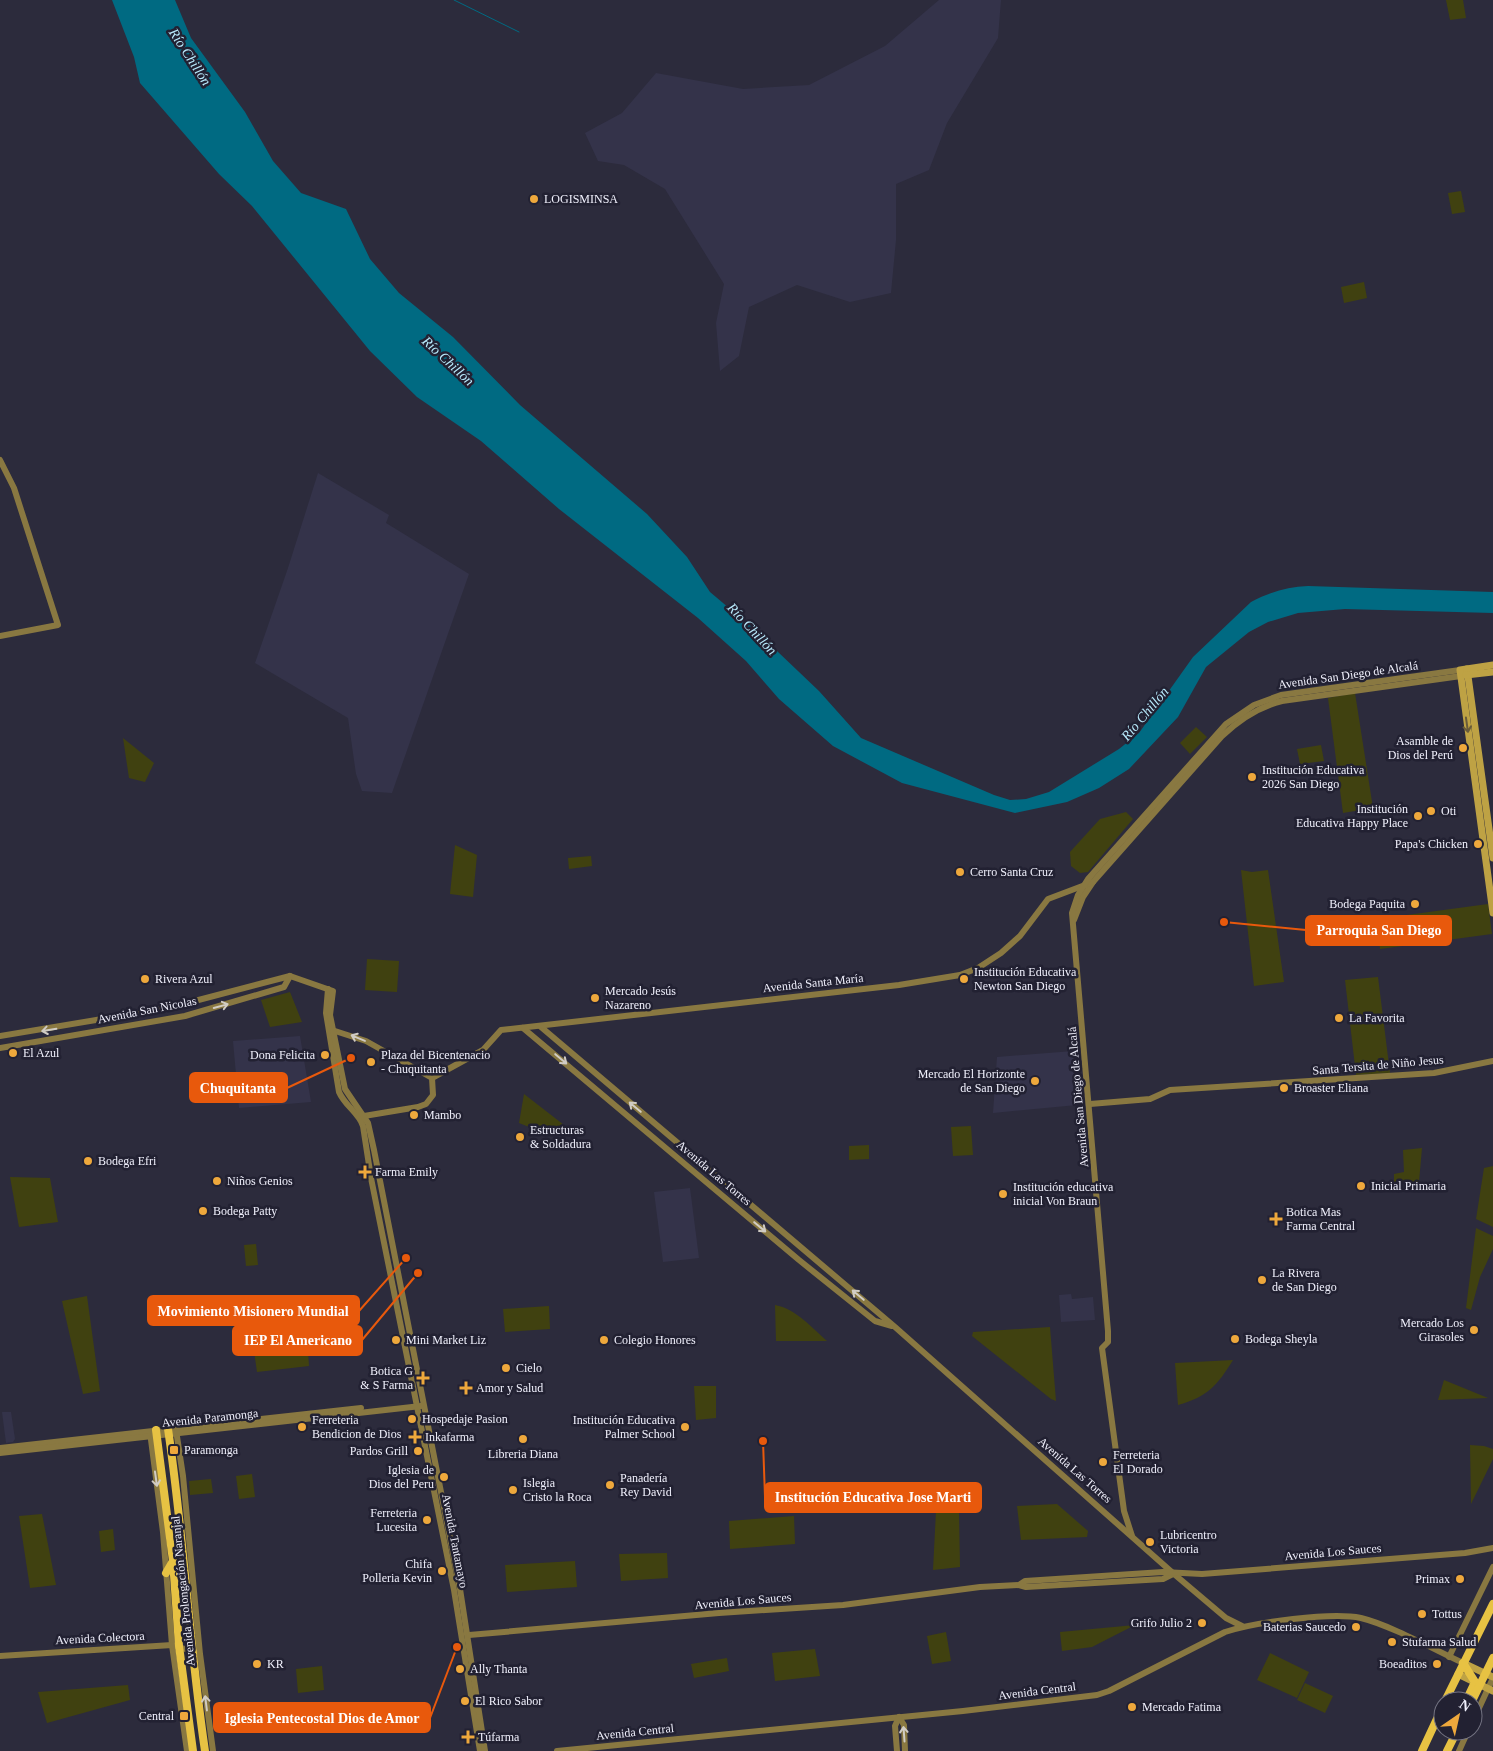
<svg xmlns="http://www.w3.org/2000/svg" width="1493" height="1751" font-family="Georgia,serif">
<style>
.built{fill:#34334a}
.green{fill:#404110}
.water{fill:#006a82}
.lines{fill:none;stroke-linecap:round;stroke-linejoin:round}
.stream{stroke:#006a82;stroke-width:1}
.tertiary{stroke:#897841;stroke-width:6}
.secondary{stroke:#bea244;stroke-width:7}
.primary{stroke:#e7c243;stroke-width:8}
.oneway{stroke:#685b3a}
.oneway2{stroke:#d1ccc4}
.poi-dot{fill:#eea83c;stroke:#222132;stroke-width:2}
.labels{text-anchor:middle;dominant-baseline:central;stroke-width:5;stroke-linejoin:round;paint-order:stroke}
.poi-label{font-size:12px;fill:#f0f0fc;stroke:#222132;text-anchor:start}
.street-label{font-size:12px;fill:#f0f0fc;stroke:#222132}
.water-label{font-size:14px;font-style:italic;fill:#b9ebfd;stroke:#222132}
.leader{fill:none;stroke:#e8590c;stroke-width:2}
.callout-dot{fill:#e8590c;stroke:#222132;stroke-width:2}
.callout{fill:#e8590c;stroke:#e8590c;stroke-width:2}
.callout-label{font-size:14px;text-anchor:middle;font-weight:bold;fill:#fff}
</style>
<rect width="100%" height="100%" fill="#2c2b3c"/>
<!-- built -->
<g class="built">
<path d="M939 0H1001L998 38 947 123 929 170 896 184V240L891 293 850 302 797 285 749 307 739 356 720 371 716 323 724 284 665 189 624 165 598 161 585 133 622 113 656 73 743 89 809 85 885 46Z"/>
<path d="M318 473 389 515 386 523 469 574 392 793 362 791 356 774 348 718 255 663 288 568Z"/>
<path d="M300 1036 311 1102 239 1108 233 1041Z"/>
<path d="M1073 1051 1077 1105 993 1113 997 1057Z"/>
<path d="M690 1188 699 1258 663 1262 654 1192Z"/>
<path d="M1071 1294 1072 1299 1093 1297 1095 1320 1061 1322 1059 1295Z"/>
<path d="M2 1412H11L15 1439 13 1442 6 1443Z"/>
</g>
<!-- green -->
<g class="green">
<path d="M1446 0H1463L1466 18 1450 20Z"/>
<path d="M1461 191 1465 212 1452 214 1448 193Z"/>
<path d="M1364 282 1367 298 1344 303 1341 287Z"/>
<path d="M1355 693 1373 808 1343 813 1328 698Z"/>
<path d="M1196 727 1207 737 1190 754 1180 743Z"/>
<path d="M123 738 154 763 145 782 129 778Z"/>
<path d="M1321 745 1324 761 1300 764 1297 749Z"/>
<path d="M1126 812 1133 819 1088 872 1080 873 1071 866 1070 852 1100 819Z"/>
<path d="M455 845 477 855 473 897 450 894Z"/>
<path d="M591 856 592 866 569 869 568 858Z"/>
<path d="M1241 870 1252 872 1268 870 1284 982 1254 986Z"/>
<path d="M1488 904 1492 934 1380 949 1377 919Z"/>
<path d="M367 959 399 961 397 992 365 990Z"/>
<path d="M1378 977 1390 1073 1356 1075 1345 980Z"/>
<path d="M290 992 302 1022 270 1027 261 1000Z"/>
<path d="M524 1094 564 1125 539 1131 519 1123Z"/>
<path d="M971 1126 973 1155 953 1156 951 1127Z"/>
<path d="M869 1145V1159L849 1160V1146Z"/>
<path d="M1422 1148 1419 1182 1394 1183V1174L1404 1172 1403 1150Z"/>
<path d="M1493 1166V1227L1476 1219 1484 1168Z"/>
<path d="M10 1177 50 1178 58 1222 19 1227Z"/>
<path d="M1476 1228 1493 1236V1249L1480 1277 1471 1310 1466 1308Z"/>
<path d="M256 1244 258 1265 246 1266 244 1245Z"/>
<path d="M87 1296 100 1391 83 1394 62 1301Z"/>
<path d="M775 1305C796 1309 811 1327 827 1341H776Z"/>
<path d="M549 1306 550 1329 505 1332 503 1309Z"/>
<path d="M1050 1327 1056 1401 1051 1399 972 1336 973 1332Z"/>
<path d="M307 1336 309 1366 257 1372 253 1344Z"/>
<path d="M1233 1360C1217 1386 1207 1397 1178 1405L1175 1363Z"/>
<path d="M1444 1380 1488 1398 1438 1400Z"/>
<path d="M694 1386H716V1418L696 1420Z"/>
<path d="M1470 1445 1484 1446 1493 1449V1459L1471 1504Z"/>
<path d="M252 1474 255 1497 239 1499 236 1476Z"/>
<path d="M211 1479 213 1493 190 1495 189 1481Z"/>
<path d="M1057 1504 1088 1531 1087 1537 1021 1540 1017 1506Z"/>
<path d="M959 1510 960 1567 933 1570 936 1511Z"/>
<path d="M42 1514 56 1585 30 1588 19 1516Z"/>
<path d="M794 1516 795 1544 730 1549 729 1521Z"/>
<path d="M113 1529 115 1550 101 1552 99 1531Z"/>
<path d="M667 1553 668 1578 621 1581 619 1554Z"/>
<path d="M575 1561 577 1587 507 1592 505 1565Z"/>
<path d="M1135 1625 1092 1647 1062 1651 1060 1632Z"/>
<path d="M946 1632 951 1661 932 1664 927 1636Z"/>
<path d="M815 1649 820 1676 775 1681 772 1653Z"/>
<path d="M1270 1653 1309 1672 1297 1698 1257 1680Z"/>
<path d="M727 1658 729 1671 694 1678 691 1664Z"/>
<path d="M322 1666 324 1690 298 1693 296 1669Z"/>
<path d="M1305 1683 1333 1696 1325 1713 1297 1700Z"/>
<path d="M128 1685 130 1700 47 1723 38 1692Z"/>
</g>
<!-- water -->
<path class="water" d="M112 0H175L191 38 245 112 273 161 301 193 346 209 370 259 399 293 453 337 520 405 647 514 687 557 710 592 755 630 819 691 861 738 994 795 1010 800 1026 799 1049 792 1119 749 1139 733 1193 657 1251 602C1270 592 1287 587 1308 586L1493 592V613L1345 609 1298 613 1268 622 1249 632 1206 667 1178 717 1129 769 1099 788 1067 802 1015 813 902 783 833 746 779 699 746 661 698 618 559 509 481 441 417 397 370 351 252 206 219 174 140 83 134 57Z"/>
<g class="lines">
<!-- stream -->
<path class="stream" d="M454 0 519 32"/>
<!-- tertiary -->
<g class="tertiary">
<path d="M0 460 14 488 58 625 0 636"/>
<path d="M1074 920 1083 897 1093 882 1222 736C1240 719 1258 707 1282 701L1461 676"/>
<path d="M328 989 326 1013 339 1092C345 1106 359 1113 363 1126L371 1178 454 1590 480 1751"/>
<path d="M541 1027 895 1327 1174 1574 1226 1618 1242 1626"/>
<path d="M523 1028 799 1260 875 1321 892 1326"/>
<path d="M335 1031 366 1041 432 1078 433 1095 426 1104 418 1107 364 1116"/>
<path d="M0 1036 168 1008 290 976 333 991 330 1015 345 1089 368 1123 374 1150 460 1589 485 1751"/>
<path d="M0 1048 185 1016 284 987 290 976"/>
<path d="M432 1078 483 1050 501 1030 899 985 960 975 978 968 1001 953 1020 936 1048 899 1093 882"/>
<path d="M1090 1104 1150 1099 1170 1090 1434 1073 1493 1061"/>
<path d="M176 1430 183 1476 200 1654 213 1751"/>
<path d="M150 1432 163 1532 172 1645 187 1751"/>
<path d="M0 1448 361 1408"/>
<path d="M0 1453 421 1406"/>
<path d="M1132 1536 1124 1511 1102 1348 1108 1342V1331L1072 913 1078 895 1088 879 1226 724 1254 705 1281 695 1460 670"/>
<path d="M1019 1585 1026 1587 1163 1579 1173 1574"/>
<path d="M469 1635 719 1613 843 1605 980 1587 1019 1585 1025 1581 1163 1572 1202 1574 1465 1553 1493 1548"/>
<path d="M0 1656 172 1645 195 1652"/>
<path d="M1449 1657 1493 1567"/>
<path d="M899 1717 904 1725 905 1751"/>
<path d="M1473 1721 1493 1678"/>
<path d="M557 1751 963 1711 1097 1695 1109 1691 1225 1632C1255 1622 1331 1612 1361 1618 1390 1625 1435 1650 1463 1663"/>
<path d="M897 1751 895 1726 899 1717"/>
<path d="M1459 1751 1468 1731"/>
</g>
<!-- secondary -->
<g class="secondary">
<path d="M1493 665 1460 670 1493 913"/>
<path d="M1467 669 1493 858"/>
<path d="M1466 675 1493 672"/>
<path d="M1463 1663 1493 1677"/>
<path d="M1458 1674 1493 1691"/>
</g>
<!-- primary -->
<g class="primary">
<path d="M168 1429C184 1536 189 1644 205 1751"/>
<path d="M156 1430 173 1561 179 1646 193 1751"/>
<path d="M166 1573 173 1561"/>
<path d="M1463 1663 1475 1682 1466 1701"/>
<path d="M1445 1701 1493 1604"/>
<path d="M1472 1701 1493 1658"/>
<path d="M1422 1751 1443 1706"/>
<path d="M1447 1751 1457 1731"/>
</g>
</g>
<!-- one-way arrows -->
<defs><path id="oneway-shaft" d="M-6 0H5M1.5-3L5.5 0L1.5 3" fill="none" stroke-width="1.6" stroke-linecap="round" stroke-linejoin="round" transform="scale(1.25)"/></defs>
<use class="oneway" href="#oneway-shaft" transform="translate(1467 725) rotate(82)"/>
<g class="oneway2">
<use href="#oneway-shaft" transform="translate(221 1006) rotate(-15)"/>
<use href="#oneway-shaft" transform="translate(49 1030) rotate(171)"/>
<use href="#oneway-shaft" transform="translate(358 1038) rotate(-157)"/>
<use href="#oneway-shaft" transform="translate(561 1059) rotate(40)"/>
<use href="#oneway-shaft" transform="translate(635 1107) rotate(-140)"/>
<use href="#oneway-shaft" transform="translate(760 1227) rotate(40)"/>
<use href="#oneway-shaft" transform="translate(858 1295) rotate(-140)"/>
<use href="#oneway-shaft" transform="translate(156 1479) rotate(82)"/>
<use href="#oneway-shaft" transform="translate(206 1703) rotate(-97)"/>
<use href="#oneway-shaft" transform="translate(904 1734) rotate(-94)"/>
</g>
<!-- markers -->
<g class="poi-dot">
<circle cx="534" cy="199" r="5"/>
<circle cx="1463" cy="748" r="5"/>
<circle cx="1252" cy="777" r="5"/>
<circle cx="1431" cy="811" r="5"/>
<circle cx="1418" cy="816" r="5"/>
<circle cx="1478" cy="844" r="5"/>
<circle cx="960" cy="872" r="5"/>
<circle cx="1415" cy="904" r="5"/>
<circle cx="145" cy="979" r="5"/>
<circle cx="964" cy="979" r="5"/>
<circle cx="595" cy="998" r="5"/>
<circle cx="1339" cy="1018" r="5"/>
<circle cx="13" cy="1053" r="5"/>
<circle cx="325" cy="1055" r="5"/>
<circle cx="371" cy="1062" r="5"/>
<circle cx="1035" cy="1081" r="5"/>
<circle cx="1284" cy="1088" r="5"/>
<circle cx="414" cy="1115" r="5"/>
<circle cx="520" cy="1137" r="5"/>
<circle cx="88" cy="1161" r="5"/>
<path d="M362.5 1164.5h5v5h5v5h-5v5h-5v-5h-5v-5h5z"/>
<circle cx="217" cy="1181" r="5"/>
<circle cx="1361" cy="1186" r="5"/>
<circle cx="1003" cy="1194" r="5"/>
<circle cx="203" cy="1211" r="5"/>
<path d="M1273.5 1211.5h5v5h5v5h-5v5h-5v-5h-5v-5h5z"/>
<circle cx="1262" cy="1280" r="5"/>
<circle cx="1474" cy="1330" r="5"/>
<circle cx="1235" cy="1339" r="5"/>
<circle cx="396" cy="1340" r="5"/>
<circle cx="604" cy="1340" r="5"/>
<circle cx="506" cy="1368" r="5"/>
<path d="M420.5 1370.5h5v5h5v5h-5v5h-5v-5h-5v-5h5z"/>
<path d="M463.5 1380.5h5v5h5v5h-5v5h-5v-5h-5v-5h5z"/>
<circle cx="412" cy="1419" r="5"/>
<circle cx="302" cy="1427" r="5"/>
<circle cx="685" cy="1427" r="5"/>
<path d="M412.5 1429.5h5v5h5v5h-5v5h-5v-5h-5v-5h5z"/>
<circle cx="523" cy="1439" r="5"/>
<rect x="169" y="1445" width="10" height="10" rx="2.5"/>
<circle cx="418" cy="1451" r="5"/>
<circle cx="1103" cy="1462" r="5"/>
<circle cx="444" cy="1477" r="5"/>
<circle cx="610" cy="1485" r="5"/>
<circle cx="513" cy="1490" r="5"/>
<circle cx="427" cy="1520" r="5"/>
<circle cx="1150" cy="1542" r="5"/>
<circle cx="442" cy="1571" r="5"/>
<circle cx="1460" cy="1579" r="5"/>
<circle cx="1422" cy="1614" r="5"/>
<circle cx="1202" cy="1623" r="5"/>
<circle cx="1356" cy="1627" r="5"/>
<circle cx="1392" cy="1642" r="5"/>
<circle cx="257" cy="1664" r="5"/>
<circle cx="1437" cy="1664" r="5"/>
<circle cx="460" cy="1669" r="5"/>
<circle cx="465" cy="1701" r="5"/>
<circle cx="1132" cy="1707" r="5"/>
<rect x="179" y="1711" width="10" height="10" rx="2.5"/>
<path d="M465.5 1729.5h5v5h5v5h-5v5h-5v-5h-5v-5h5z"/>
</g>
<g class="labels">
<!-- poi labels -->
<g class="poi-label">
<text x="544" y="199">LOGISMINSA</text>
<text x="1453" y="741" text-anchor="end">Asamble de<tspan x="1453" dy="14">Dios del Perú</tspan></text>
<text x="1262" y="770">Institución Educativa<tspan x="1262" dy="14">2026 San Diego</tspan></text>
<text x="1408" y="809" text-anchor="end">Institución<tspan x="1408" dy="14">Educativa Happy Place</tspan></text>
<text x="1441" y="811">Oti</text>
<text x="1468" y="844" text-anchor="end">Papa's Chicken</text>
<text x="970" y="872">Cerro Santa Cruz</text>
<text x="1405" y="904" text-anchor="end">Bodega Paquita</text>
<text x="974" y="972">Institución Educativa<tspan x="974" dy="14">Newton San Diego</tspan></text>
<text x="155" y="979">Rivera Azul</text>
<text x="605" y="991">Mercado Jesús<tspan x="605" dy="14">Nazareno</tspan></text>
<text x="1349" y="1018">La Favorita</text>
<text x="23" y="1053">El Azul</text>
<text x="315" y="1055" text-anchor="end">Dona Felicita</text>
<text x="381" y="1055">Plaza del Bicentenacio<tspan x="381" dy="14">- Chuquitanta</tspan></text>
<text x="1025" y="1074" text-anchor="end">Mercado El Horizonte<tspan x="1025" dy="14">de San Diego</tspan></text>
<text x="1294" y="1088">Broaster Eliana</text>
<text x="424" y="1115">Mambo</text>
<text x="530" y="1130">Estructuras<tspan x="530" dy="14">&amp; Soldadura</tspan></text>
<text x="98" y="1161">Bodega Efri</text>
<text x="375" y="1172">Farma Emily</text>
<text x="227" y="1181">Niños Genios</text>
<text x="1371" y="1186">Inicial Primaria</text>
<text x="1013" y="1187">Institución educativa<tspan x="1013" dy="14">inicial Von Braun</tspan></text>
<text x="213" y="1211">Bodega Patty</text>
<text x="1286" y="1212">Botica Mas<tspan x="1286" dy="14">Farma Central</tspan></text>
<text x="1272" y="1273">La Rivera<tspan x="1272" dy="14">de San Diego</tspan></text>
<text x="1464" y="1323" text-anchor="end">Mercado Los<tspan x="1464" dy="14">Girasoles</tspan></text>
<text x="1245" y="1339">Bodega Sheyla</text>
<text x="406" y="1340">Mini Market Liz</text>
<text x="614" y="1340">Colegio Honores</text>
<text x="516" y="1368">Cielo</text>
<text x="413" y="1371" text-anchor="end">Botica G<tspan x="413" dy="14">&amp; S Farma</tspan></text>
<text x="476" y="1388">Amor y Salud</text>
<text x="422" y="1419">Hospedaje Pasion</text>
<text x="312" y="1420">Ferreteria<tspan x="312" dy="14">Bendicion de Dios</tspan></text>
<text x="675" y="1420" text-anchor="end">Institución Educativa<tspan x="675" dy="14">Palmer School</tspan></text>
<text x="425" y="1437">Inkafarma</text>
<text x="184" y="1450">Paramonga</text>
<text x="408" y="1451" text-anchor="end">Pardos Grill</text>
<text x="523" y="1454" text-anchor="middle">Libreria Diana</text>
<text x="1113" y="1455">Ferreteria<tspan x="1113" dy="14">El Dorado</tspan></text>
<text x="434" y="1470" text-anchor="end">Iglesia de<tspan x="434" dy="14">Dios del Peru</tspan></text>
<text x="620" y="1478">Panadería<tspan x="620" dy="14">Rey David</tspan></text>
<text x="523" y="1483">Islegia<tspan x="523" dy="14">Cristo la Roca</tspan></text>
<text x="417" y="1513" text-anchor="end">Ferreteria<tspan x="417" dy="14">Lucesita</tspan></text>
<text x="1160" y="1535">Lubricentro<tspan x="1160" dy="14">Victoria</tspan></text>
<text x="432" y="1564" text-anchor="end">Chifa<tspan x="432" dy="14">Polleria Kevin</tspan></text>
<text x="1450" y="1579" text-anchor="end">Primax</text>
<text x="1432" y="1614">Tottus</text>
<text x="1192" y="1623" text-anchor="end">Grifo Julio 2</text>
<text x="1346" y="1627" text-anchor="end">Baterias Saucedo</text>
<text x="1402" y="1642">Stufarma Salud</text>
<text x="267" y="1664">KR</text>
<text x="1427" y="1664" text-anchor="end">Boeaditos</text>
<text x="470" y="1669">Ally Thanta</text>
<text x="475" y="1701">El Rico Sabor</text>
<text x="1142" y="1707">Mercado Fatima</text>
<text x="174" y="1716" text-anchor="end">Central</text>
<text x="478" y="1737">Túfarma</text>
</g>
<!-- street labels -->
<g class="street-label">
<text transform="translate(1348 675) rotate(-8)">Avenida San Diego de Alcalá</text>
<text transform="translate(813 983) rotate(-6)">Avenida Santa María</text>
<text transform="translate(147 1010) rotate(-11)">Avenida San Nicolas</text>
<text transform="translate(1378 1065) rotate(-5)">Santa Tersita de Niño Jesus</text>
<text transform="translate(1078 1097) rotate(-95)">Avenida San Diego de Alcalá</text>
<text transform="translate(714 1173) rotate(40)">Avenida Las Torres</text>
<text transform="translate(210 1418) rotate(-6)">Avenida Paramonga</text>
<text transform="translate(1075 1470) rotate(41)">Avenida Las Torres</text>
<text transform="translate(455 1541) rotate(79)">Avenida Tantamayo</text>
<text transform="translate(1333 1552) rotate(-5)">Avenida Los Sauces</text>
<text transform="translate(183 1591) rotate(-96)">Avenida Prolongación Naranjal</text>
<text transform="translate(743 1601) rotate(-5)">Avenida Los Sauces</text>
<text transform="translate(100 1638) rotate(-3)">Avenida Colectora</text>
<text transform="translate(1037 1691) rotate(-7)">Avenida Central</text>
<text transform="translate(635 1732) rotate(-6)">Avenida Central</text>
</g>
<!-- water labels -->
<g class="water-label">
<text transform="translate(190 57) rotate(57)">Río Chillón</text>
<text transform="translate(448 361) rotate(43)">Río Chillón</text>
<text transform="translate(752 629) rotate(47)">Río Chillón</text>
<text transform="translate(1145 714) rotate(-50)">Río Chillón</text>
</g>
</g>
<!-- callouts -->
<path class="leader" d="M1224 922L1306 930M351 1058L287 1088M406 1258L359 1311M418 1273L362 1340M763 1441L765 1497M457 1647L430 1718"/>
<g class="callout-dot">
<circle cx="1224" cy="922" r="5"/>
<circle cx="351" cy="1058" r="5"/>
<circle cx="406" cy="1258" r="5"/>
<circle cx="418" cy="1273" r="5"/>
<circle cx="763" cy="1441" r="5"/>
<circle cx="457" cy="1647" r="5"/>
</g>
<g class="callout">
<rect x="1306" y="916" width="145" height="29" rx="5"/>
<rect x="190" y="1073" width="97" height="29" rx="5"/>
<rect x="148" y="1296" width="211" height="29" rx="5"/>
<rect x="233" y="1326" width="129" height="29" rx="5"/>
<rect x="765" y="1483" width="216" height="29" rx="5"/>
<rect x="214" y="1703" width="216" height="29" rx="5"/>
</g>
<g class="callout-label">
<text x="1379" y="935">Parroquia San Diego</text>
<text x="238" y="1093">Chuquitanta</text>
<text x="253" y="1316">Movimiento Misionero Mundial</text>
<text x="298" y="1345">IEP El Americano</text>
<text x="873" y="1502">Institución Educativa Jose Marti</text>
<text x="322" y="1723">Iglesia Pentecostal Dios de Amor</text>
</g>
<!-- north arrow -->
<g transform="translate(1458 1716) rotate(34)"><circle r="24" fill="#222132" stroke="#747483"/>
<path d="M0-4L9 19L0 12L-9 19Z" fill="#eea83c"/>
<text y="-8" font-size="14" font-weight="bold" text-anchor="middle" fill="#f0f0fc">N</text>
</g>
</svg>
